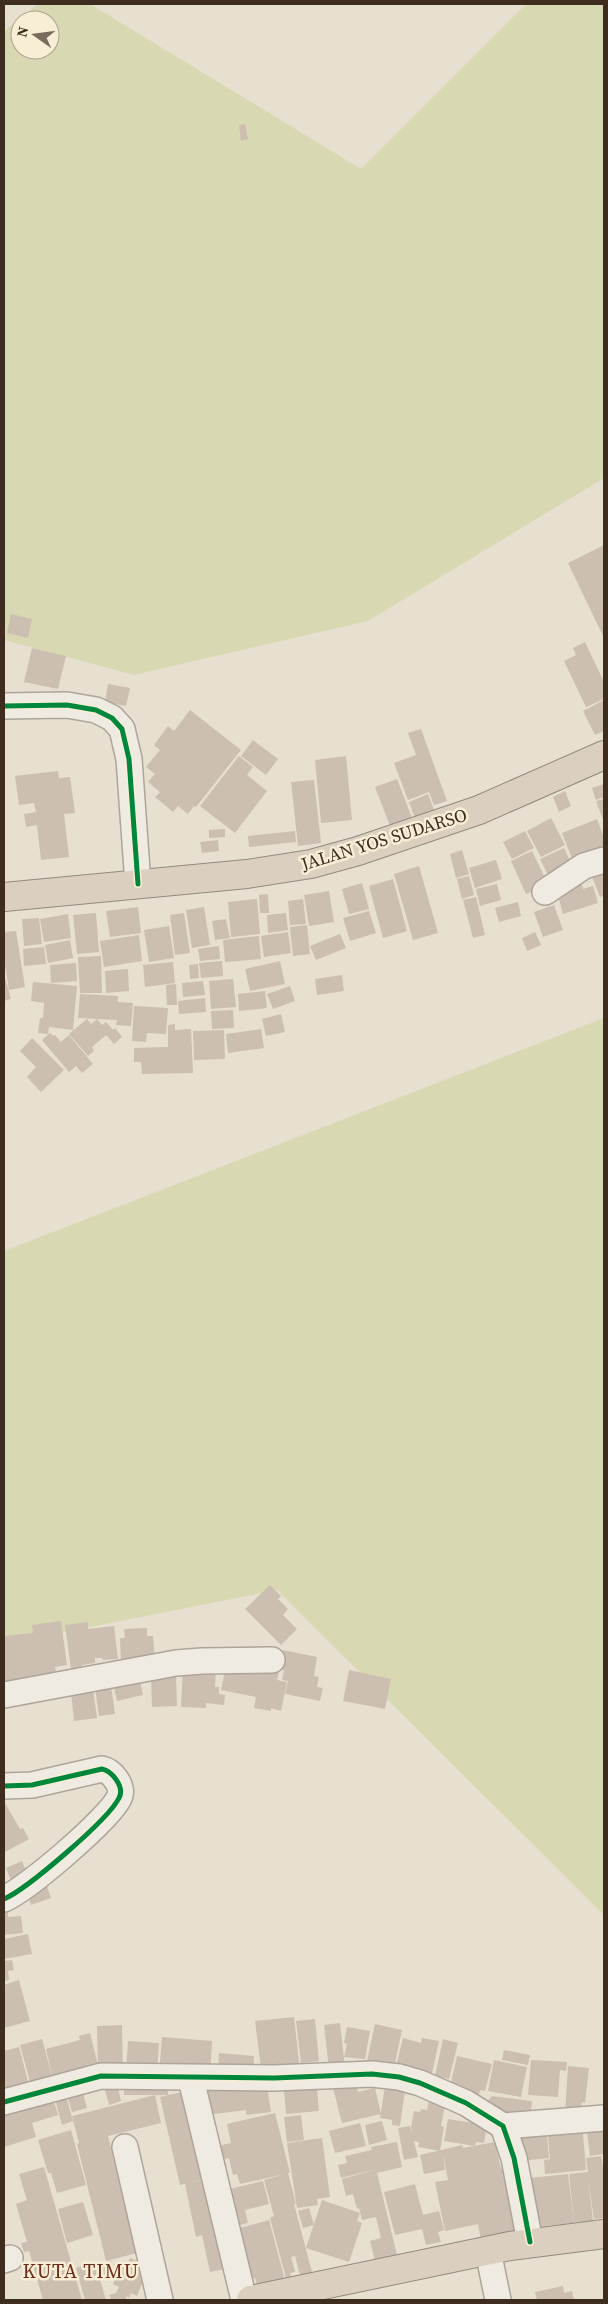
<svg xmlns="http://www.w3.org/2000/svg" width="608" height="2304" font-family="'Source Serif 4',serif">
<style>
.green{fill:#d8d8b2;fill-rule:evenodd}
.building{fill:#ccbeb1}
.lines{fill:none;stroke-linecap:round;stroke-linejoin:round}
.minor-casing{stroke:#ada598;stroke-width:28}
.highway-casing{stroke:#928a7f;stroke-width:30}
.minor{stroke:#efebe2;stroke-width:25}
.highway{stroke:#dbd0c0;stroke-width:28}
.cycleway-casing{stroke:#f8eed6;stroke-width:8}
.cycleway{stroke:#00873e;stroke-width:5}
.labels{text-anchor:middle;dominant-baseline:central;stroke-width:5;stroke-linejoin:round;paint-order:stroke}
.street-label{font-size:18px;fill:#3e2d1f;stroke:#f8eed6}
.quarter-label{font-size:20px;letter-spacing:1px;fill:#6d2c1b;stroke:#f8eed6}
</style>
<rect width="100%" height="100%" fill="#e7e0d0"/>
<!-- green -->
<g class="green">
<path d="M38 4H90L361 169 526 4H604V478L368 621 134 675 4 640V31ZM20 20H50V50H20Z"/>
<path d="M604 1018V1915L277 1590 4 1644V1251Z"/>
</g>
<!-- building -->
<g class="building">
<path d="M245 124 248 139 241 141 239 125Z"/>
<path d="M604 545V638L568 563Z"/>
<path d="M11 614 32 619 28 638 7 633Z"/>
<path d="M585 642 604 682V699L586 707 564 661 576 655 573 648Z"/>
<path d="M32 648 66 656 58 689 24 682Z"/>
<path d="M108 684 130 688 126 706 105 702Z"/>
<path d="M604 700V731L595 735 583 711Z"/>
<path d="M190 710 241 750 196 807 194 806 188 814 178 806 173 812 155 797 160 792 148 782 155 774 146 767 160 750 154 745 168 726 174 731Z"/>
<path d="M421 729 447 801 434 805 429 792 408 800 394 763 416 755 408 733Z"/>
<path d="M253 740 278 759 266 775 241 756Z"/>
<path d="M239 756 253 767 247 775 267 791 235 833 200 806Z"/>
<path d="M346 756 352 820 321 823 315 760Z"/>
<path d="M58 771 59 778 70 777 75 813 64 814 69 857 41 860 37 825 26 827 24 814 36 812 34 803 19 805 15 776Z"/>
<path d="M397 779 412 818 390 826 375 787Z"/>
<path d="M314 780 321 843 298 846 291 782Z"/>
<path d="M604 784V797L596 800 592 788Z"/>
<path d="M565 791 571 806 559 812 553 797Z"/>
<path d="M428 794 434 810 415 818 409 802Z"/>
<path d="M604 799V822L596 801Z"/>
<path d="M551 818 565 845 541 857 527 831Z"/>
<path d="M597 819 604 838V852L574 864 562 833Z"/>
<path d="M225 829V837L209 838V830Z"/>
<path d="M295 831 296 842 249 847 248 836Z"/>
<path d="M525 831 534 848 512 859 503 842Z"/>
<path d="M218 840 219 851 202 853 200 842Z"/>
<path d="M564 848 574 869 551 881 540 859Z"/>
<path d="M462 850 469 874 456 878 450 854Z"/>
<path d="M532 851 548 884 526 894 511 861Z"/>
<path d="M496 860 502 879 475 888 469 868Z"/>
<path d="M604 863V895L600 897 589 869Z"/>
<path d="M419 866 438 933 413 940 394 874Z"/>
<path d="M469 876 474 895 462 899 457 879Z"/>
<path d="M580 876 583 889 593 886 598 903 563 914 558 896Z"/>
<path d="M393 879 407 931 383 938 369 886Z"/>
<path d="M362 883 369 909 349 914 342 889Z"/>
<path d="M497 884 501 900 480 906 476 889Z"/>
<path d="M329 891 334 922 309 926 304 895Z"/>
<path d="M268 894 269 913H260L259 895Z"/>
<path d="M476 897 485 935 473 938 463 900Z"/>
<path d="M257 899 260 934 231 937 228 902Z"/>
<path d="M303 899 306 924 290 925 288 901Z"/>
<path d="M518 902 521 916 499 922 495 908Z"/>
<path d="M554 905 563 930 543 937 534 912Z"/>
<path d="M138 907 141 933 110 937 106 911Z"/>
<path d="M204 907 210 945 192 948 186 910Z"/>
<path d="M369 911 376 933 350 941 343 918Z"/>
<path d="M96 913 99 952 77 954 73 915Z"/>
<path d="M184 913 190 953 175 955 170 915Z"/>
<path d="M286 913 288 930 268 933 267 915Z"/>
<path d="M68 914 71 938 44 942 40 919Z"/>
<path d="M39 918 42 944 24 946 22 919Z"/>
<path d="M226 919 230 938 215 940 212 921Z"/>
<path d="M307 925 310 954 293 956 290 927Z"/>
<path d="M169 926 174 958 149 962 144 930Z"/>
<path d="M16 931 25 987 9 990 4 959V932Z"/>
<path d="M288 932 291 953 264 957 261 936Z"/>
<path d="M535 932 541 945 527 951 522 938Z"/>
<path d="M340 934 346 948 316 960 310 946Z"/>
<path d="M139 935 142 961 104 967 100 941Z"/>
<path d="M259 936 261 959 225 962 223 940Z"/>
<path d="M70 940 73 958 48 963 45 945Z"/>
<path d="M219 946 220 959 200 961 198 949Z"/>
<path d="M44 947 46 964 24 966 23 949Z"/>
<path d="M101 956 102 993H80L78 957Z"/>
<path d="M222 961 223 976 201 978 199 963Z"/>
<path d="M280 961 285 984 250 991 245 969Z"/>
<path d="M173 962 175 983 145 987 143 965Z"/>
<path d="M76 963 77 981 51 983 50 965Z"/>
<path d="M198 964 199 978 190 979 189 965Z"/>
<path d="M128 969 129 991 106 993 105 971Z"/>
<path d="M4 974 11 999 4 1001Z"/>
<path d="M342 975 344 991 317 995 315 979Z"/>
<path d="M233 979 236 1007 211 1009 209 981Z"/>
<path d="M203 981 205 995 183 997 182 983Z"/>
<path d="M33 982 77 986 73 1030 49 1027 48 1034 38 1033 40 1018H43L44 1003 31 1001Z"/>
<path d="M176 984 177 1005H167L166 985Z"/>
<path d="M290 986 295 1001 273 1009 267 994Z"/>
<path d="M265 991 267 1008 239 1011 238 994Z"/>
<path d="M80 994 118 996V1002L133 1003 131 1026 116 1025 117 1020 78 1018Z"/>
<path d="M205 998 206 1012 179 1014 178 1001Z"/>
<path d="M134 1006 168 1008 166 1034 147 1033 146 1042 132 1041Z"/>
<path d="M233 1010 234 1028 212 1029 211 1011Z"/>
<path d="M281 1014 285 1032 266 1036 262 1019Z"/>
<path d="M87 1019 91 1024 97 1019 102 1025 106 1022 113 1030 115 1028 122 1037 114 1044 106 1035 92 1047 94 1051 88 1056 69 1034Z"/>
<path d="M175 1024V1030L191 1029 193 1073 142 1074 141 1062H134V1048L168 1047V1025Z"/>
<path d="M261 1029 264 1048 228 1053 226 1034Z"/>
<path d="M224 1030 225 1059 194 1060 193 1031Z"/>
<path d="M50 1033 53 1036 55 1035 61 1042 69 1035 93 1064 82 1073 76 1066 69 1072 42 1040Z"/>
<path d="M32 1038 64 1070 41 1092 27 1077 36 1067 20 1051Z"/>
<path d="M270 1585 281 1596 278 1599 288 1609 283 1615 297 1629 281 1645 245 1609Z"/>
<path d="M61 1621 67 1665 55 1667 56 1674 4 1682V1636L33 1633 32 1625Z"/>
<path d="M88 1622V1629L114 1626 118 1659 103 1660 102 1658H95V1663L82 1665V1668L71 1669 65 1625Z"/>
<path d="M147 1628V1636H153L155 1660 121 1663 120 1638H125L124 1629Z"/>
<path d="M283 1650 317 1657 314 1676 319 1677 317 1687 323 1688 320 1701 285 1694 288 1681 282 1680 284 1670 279 1669Z"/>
<path d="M226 1665 279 1673 277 1680 287 1682 281 1711 271 1708V1711L254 1708 256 1697 221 1690Z"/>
<path d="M183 1667 216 1669 215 1687H219V1694L225 1695 224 1705 206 1703V1708L181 1707Z"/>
<path d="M349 1670 391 1679 385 1709 343 1701Z"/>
<path d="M176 1674 177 1706 152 1707 151 1675Z"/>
<path d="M139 1676 143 1695 117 1701 113 1682Z"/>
<path d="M111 1686 115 1714 99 1716 95 1688Z"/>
<path d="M93 1689 97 1718 74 1721 71 1692Z"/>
<path d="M5 1803 20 1829 23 1828 29 1839 5 1852 4 1849Z"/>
<path d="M22 1861 28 1876 12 1883 6 1868Z"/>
<path d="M46 1883 51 1898 31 1905 26 1890Z"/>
<path d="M4 1912H8V1917L21 1916 23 1933 4 1935Z"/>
<path d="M28 1934 32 1954 4 1959V1939Z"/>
<path d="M12 1960 14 1970 8 1971 9 1980 4 1981V1961Z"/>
<path d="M19 1980 30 2021 4 2028V1985Z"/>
<path d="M294 2017 300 2071 262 2076 255 2021Z"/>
<path d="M315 2019 319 2061 301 2063 296 2021Z"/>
<path d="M340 2023 345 2067 329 2069 324 2025Z"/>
<path d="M375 2024 402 2030 395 2063 385 2061 384 2065 367 2061Z"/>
<path d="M122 2025 123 2071H98L97 2026Z"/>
<path d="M347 2027 370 2031 365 2059 344 2057 347 2044 344 2043Z"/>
<path d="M90 2033 98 2065 53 2079 46 2049 80 2040 79 2036Z"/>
<path d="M162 2037 212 2041 210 2077 159 2073Z"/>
<path d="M403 2038 421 2043 422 2038 439 2041 432 2073 415 2069 395 2070Z"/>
<path d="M42 2039 54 2083 32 2089 20 2045Z"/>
<path d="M443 2039 458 2043 449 2079 435 2076Z"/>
<path d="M128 2041 159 2043 157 2073 126 2072Z"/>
<path d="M19 2047 30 2089 4 2097V2051Z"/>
<path d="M504 2050 530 2055 528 2065 502 2060Z"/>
<path d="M219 2053 254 2056 253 2077 218 2074Z"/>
<path d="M457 2056 492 2064 485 2091 480 2090 478 2098 449 2091Z"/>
<path d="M494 2060 527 2067 521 2097 488 2091Z"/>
<path d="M531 2060 567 2062 566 2071 560 2070 558 2097 528 2095Z"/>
<path d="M568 2066 589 2068 585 2103 582 2102 580 2115 565 2113Z"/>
<path d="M125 2077 168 2078V2095L192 2090 212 2177 190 2182 211 2178 230 2268 210 2272 202 2235 196 2237 185 2184 180 2185 160 2097 168 2095H124Z"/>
<path d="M116 2079 121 2101 109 2105 103 2082Z"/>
<path d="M316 2079 319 2111 286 2114 284 2090Z"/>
<path d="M354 2079 358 2092 375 2088 381 2114 342 2123 332 2084Z"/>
<path d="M386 2080 406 2083 400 2126 392 2125V2120L380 2118Z"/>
<path d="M81 2086 87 2108 72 2112 66 2091Z"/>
<path d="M204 2087 285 2089 268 2092 271 2112 246 2115V2110L207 2115Z"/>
<path d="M64 2089 73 2121 62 2125 53 2092Z"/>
<path d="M51 2092 58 2115 32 2123 36 2137 4 2147V2106Z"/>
<path d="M155 2095 161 2123 108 2136 137 2253 106 2261 77 2144 79 2143 72 2116Z"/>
<path d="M430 2096 446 2100 441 2126 444 2127 440 2151 418 2147 419 2142 413 2141 411 2127 414 2111 420 2112 421 2109 427 2110Z"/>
<path d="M492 2096 532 2101 530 2121 520 2120 484 2105Z"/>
<path d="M275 2113 290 2173H288L296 2204H294L313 2276 301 2279 295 2256 291 2257 295 2272 290 2273 291 2277 286 2278 270 2218 274 2216 264 2180 285 2174 240 2184 237 2174 233 2175 229 2158 220 2160 217 2146 231 2143 227 2124Z"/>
<path d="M301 2115 304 2140 287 2142 284 2117Z"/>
<path d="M448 2119 487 2125 484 2143 476 2142 475 2146 444 2141Z"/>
<path d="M382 2121 387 2140 369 2145 365 2125Z"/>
<path d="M604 2121V2158L603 2154 590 2156 586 2124Z"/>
<path d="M582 2122 586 2170 545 2174 544 2160 550 2159 547 2125Z"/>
<path d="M360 2123 366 2146 335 2153 329 2131Z"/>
<path d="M546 2125 549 2158 520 2161 515 2138Z"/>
<path d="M410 2126 418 2157 404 2160 398 2128Z"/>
<path d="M71 2130 86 2185 57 2193 51 2173H48L38 2140Z"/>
<path d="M322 2138 330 2197 317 2199 318 2205 297 2208 287 2143Z"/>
<path d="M397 2142 402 2167 377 2173 397 2255 375 2261 370 2241 381 2238 376 2217 362 2220 359 2208 357 2209 353 2194 346 2196 342 2179 377 2169 341 2178 338 2165 347 2163 345 2156 372 2150 371 2147Z"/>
<path d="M495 2142 501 2169 508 2167 521 2232 481 2240 478 2224 445 2231 435 2182 448 2180 443 2154 445 2170 424 2174 420 2155 462 2145 463 2148Z"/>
<path d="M601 2156 604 2173V2218L594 2219 588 2178 593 2221 574 2222 569 2174 588 2172 586 2158Z"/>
<path d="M44 2167 82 2300H43L29 2251 24 2252 21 2243 27 2242 16 2204 27 2200 19 2174Z"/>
<path d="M568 2174 574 2223 534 2227 529 2178Z"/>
<path d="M263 2181 269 2204 245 2210 248 2223 231 2227 229 2189Z"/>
<path d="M415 2184 423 2215 439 2211 444 2230 438 2232 441 2242 426 2245 422 2229 395 2235 384 2192Z"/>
<path d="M322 2200 360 2213 357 2221 362 2223 349 2262 306 2248Z"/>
<path d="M83 2202 93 2235 67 2243 58 2209Z"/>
<path d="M309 2208 314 2225 303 2228 298 2211Z"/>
<path d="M269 2220 286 2284 259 2292 255 2278 247 2280 233 2230Z"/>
<path d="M130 2258 145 2264 147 2271 137 2296 131 2293 129 2298 126 2296V2300H111L109 2295 116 2293 119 2287 113 2284 123 2261 128 2263Z"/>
<path d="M111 2261 115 2278 105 2280 101 2263Z"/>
<path d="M95 2262 106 2300H85L76 2268Z"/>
<path d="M563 2286 564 2293 572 2291 574 2300H537L535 2292Z"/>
</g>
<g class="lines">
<defs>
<g id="minor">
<path d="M4 706 67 705 96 710 112 718 122 729 129 759 138 884"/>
<path d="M545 892 584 866 604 860"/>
<path d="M4 1695 176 1663 202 1661 272 1660"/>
<path d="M4 1786 32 1785 102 1769C112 1771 125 1787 119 1798 108 1820 27 1889 4 1899"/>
<path d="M191 2079 244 2300"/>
<path d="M4 2102 101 2076 274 2078 372 2074 399 2077 420 2083 466 2103 503 2126 514 2158 530 2242"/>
<path d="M503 2126 604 2118"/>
<path d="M125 2147 160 2300"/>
<path d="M488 2251 498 2300"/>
<path d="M4 2260 10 2258"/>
</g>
<g id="highway">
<path d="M4 897 247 874 311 864 358 851 479 810 604 755"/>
<path d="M251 2300 510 2246 604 2234"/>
</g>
</defs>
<!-- minor casing -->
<use href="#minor" class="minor-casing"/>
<!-- highway casing -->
<use href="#highway" class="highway-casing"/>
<!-- minor -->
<use href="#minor" class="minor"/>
<!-- highway -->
<use href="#highway" class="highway"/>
<defs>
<g id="cycleway">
<path d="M4 706 67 705 96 710 112 718 122 729 129 759 138 884"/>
<path d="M4 1786 32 1785 102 1769C112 1771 125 1787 119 1798 108 1820 27 1889 4 1899"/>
<path d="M4 2102 101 2076 274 2078 372 2074 399 2077 420 2083 466 2103 503 2126 514 2158 530 2242"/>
</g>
</defs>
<!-- cycleway casing -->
<use href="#cycleway" class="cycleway-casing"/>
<!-- cycleway -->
<use href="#cycleway" class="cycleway"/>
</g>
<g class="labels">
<!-- street labels -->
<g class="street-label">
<text transform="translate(384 839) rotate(-17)">JALAN YOS SUDARSO</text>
</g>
<!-- quarter labels -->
<g class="quarter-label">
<text x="81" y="2271">KUTA TIMU</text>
</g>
</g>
<!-- border -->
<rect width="608" height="2304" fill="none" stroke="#3e2d1f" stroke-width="10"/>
<!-- north arrow -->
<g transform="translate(35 35) rotate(284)"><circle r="24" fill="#f8eed6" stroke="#aea18d"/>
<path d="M0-4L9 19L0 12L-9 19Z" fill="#796c5d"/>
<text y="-8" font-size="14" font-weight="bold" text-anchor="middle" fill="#3e2d1f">N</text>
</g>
</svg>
